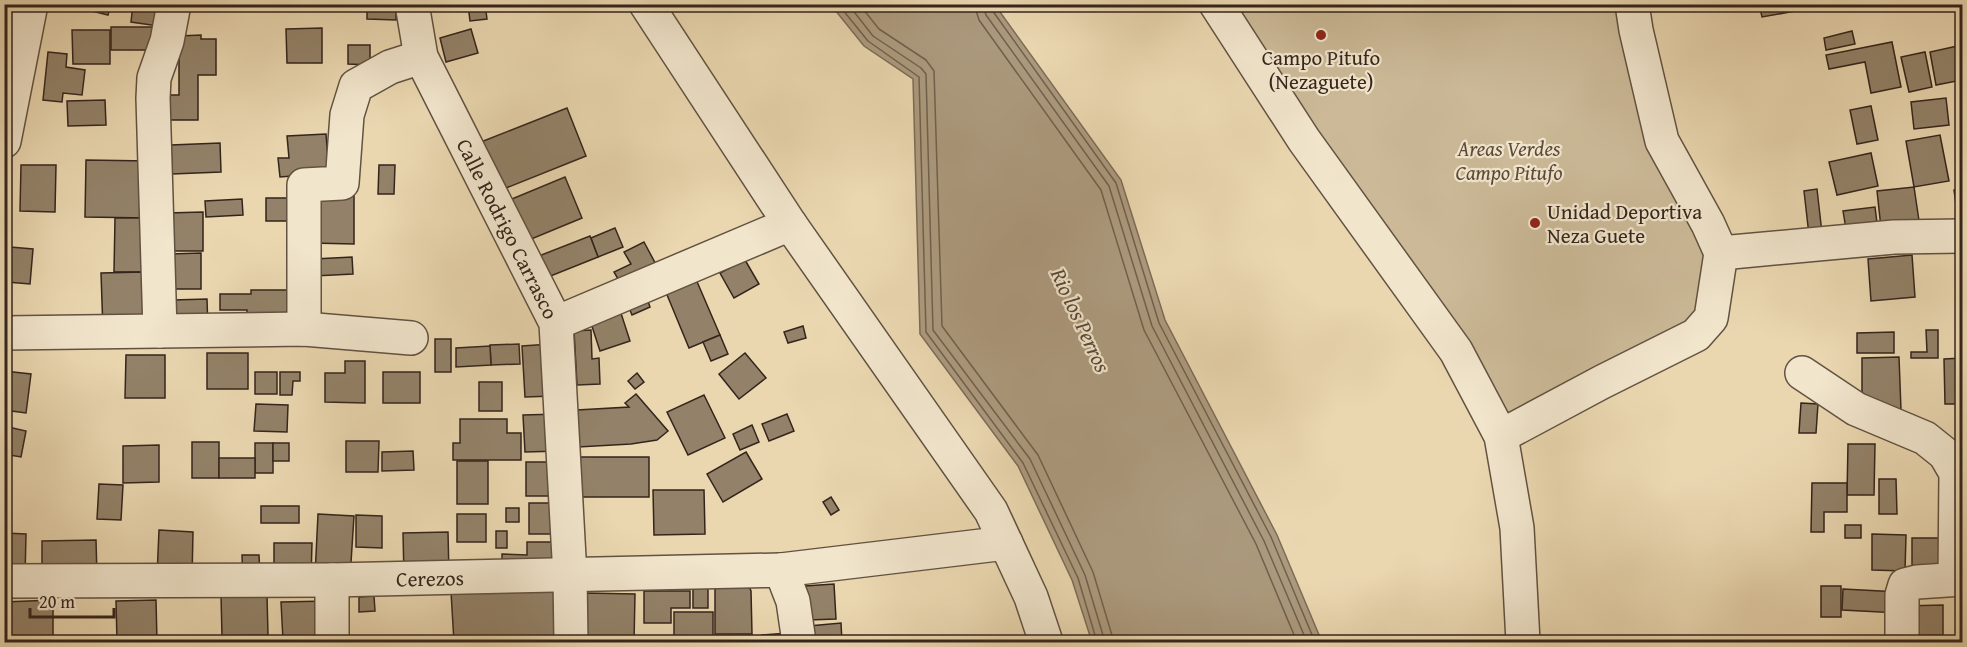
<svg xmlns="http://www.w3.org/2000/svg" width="1967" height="647" font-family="'Gentium Book Plus',serif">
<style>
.green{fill:#cbb997;stroke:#806f5a;stroke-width:1.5}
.water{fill:#ac9a7e;stroke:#7c6b57;stroke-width:1.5}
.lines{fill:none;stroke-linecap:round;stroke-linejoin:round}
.shore{stroke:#70604d;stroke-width:1.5}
.building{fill:#938269;stroke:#34251c;stroke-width:1.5}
.minor-casing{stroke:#625241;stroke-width:36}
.minor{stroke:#f1e5cc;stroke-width:33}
.poi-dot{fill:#8f2418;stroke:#f1e5cc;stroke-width:2}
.labels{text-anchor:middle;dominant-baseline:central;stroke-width:4.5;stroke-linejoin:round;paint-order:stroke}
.poi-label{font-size:21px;fill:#34251c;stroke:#f1e5cc}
.park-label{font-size:21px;font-style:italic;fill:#5a4a3b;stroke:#f1e5cc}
.street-label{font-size:21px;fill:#34251c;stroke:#f1e5cc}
.water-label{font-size:22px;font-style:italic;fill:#584839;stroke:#f1e5cc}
</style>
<rect width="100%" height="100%" fill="#ead7b0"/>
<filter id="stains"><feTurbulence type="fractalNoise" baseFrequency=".00333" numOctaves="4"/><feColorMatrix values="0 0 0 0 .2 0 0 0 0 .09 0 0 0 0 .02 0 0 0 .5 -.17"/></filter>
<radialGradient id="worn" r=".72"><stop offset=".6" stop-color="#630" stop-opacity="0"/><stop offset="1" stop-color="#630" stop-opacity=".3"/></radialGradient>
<!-- green -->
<path class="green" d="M1216 5H1632L1708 224 1711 318 1501 436Z"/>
<!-- water -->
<path class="water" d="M831 5H995L1121 180 1165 320 1277 535 1322 642H1092L1072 580 1018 466 920 334 913 79 864 46Z"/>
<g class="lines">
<!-- shore -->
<g class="shore">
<path d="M838 4 868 41 919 77 926 332 1023 463 1078 578 1097 642"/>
<path d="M848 4 873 36 921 68 926 74 933 330 1030 459 1085 575 1105 642"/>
<path d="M859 4 879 29 926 60 934 71 942 326 1038 455 1093 572 1114 642"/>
<path d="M974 4 979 20 1101 190 1144 330 1256 544 1297 642"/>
<path d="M983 4 986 15 1109 186 1152 326 1264 541 1307 642"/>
<path d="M991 4 992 10 1116 183 1159 323 1271 537 1315 642"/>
</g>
</g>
<!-- building -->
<g class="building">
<path d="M59 4H77V9L59 7Z"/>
<path d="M81 4H111L108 15 80 8Z"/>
<path d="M133 4H168L165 27 131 22Z"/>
<path d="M367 4H396V20L367 19Z"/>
<path d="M468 4H485L487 19 470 21Z"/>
<path d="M1759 4H1800L1801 10 1762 17Z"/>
<path d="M1956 4H1962V25H1957Z"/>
<rect x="111" y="27" width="51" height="23"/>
<path d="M322 28V63H287L286 29Z"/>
<path d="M471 29 478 53 446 62 440 38Z"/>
<path d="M72 30H110V64H73Z"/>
<path d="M1852 31 1855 44 1826 50 1824 38Z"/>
<path d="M201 35V39H216V75H198V120H162V95H179V36Z"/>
<path d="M1892 42 1901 87 1871 93 1865 62 1829 69 1826 55Z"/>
<path d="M348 45H370V65L348 64Z"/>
<path d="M1962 45V80L1936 85 1930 52Z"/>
<path d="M48 52 67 54 66 67 85 70 82 95 63 93 62 102 43 100Z"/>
<path d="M1925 52 1932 87 1909 92 1901 57Z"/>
<path d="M1946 98 1949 125 1914 129 1911 102Z"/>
<path d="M105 100 106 125 68 126 67 101Z"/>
<path d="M1871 106 1878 140 1857 144 1850 110Z"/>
<path d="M567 108 586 156 501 190 481 142Z"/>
<path d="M326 134 329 173 280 177 278 158H289L287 136Z"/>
<path d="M1940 135 1949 181 1914 187 1906 141Z"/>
<path d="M220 143 221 172 172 174 171 145Z"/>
<path d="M1871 153 1878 186 1837 195 1829 162Z"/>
<path d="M86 160 149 161 148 218 85 217Z"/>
<path d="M21 165H56L55 212 20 211Z"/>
<path d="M379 165H395L394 194H378Z"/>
<path d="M565 177 582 218 524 242 507 201Z"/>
<path d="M1914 187 1921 234 1882 237 1877 191Z"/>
<path d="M1962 188V225L1959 226 1954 190Z"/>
<path d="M1817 189 1823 242 1810 244 1804 191Z"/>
<path d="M312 194 354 195V244L311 243Z"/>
<rect x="266" y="198" width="25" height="23"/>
<path d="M242 199 243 215 206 217 205 201Z"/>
<path d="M1875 207 1878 231 1847 235 1843 211Z"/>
<path d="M203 212V251H167V213Z"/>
<path d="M115 218H150L149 272H114Z"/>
<path d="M615 228 623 247 598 257 591 238Z"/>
<path d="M590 236 598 257 548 277 539 256Z"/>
<path d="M644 242 660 272 625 291 614 272 631 264 624 252Z"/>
<path d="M10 247 33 249 30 284 7 282Z"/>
<path d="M201 253V289H170L169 254Z"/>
<path d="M1912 255 1915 297 1871 301 1868 259Z"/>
<path d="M352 257 353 274 314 276V259Z"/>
<path d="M745 260 759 284 734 298 720 273Z"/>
<path d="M144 272 145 331H103L101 273Z"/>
<path d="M695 277 720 335 689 348 665 290Z"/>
<path d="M251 290H287V318L247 329V310H220V294H251Z"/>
<path d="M646 295 650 307 632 315 627 303Z"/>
<path d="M207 299 208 330 174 331 173 300Z"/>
<path d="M618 304 630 341 600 351 588 314Z"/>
<path d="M803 326 806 338 788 343 784 332Z"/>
<path d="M591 330 592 359 599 358 600 384 577 385 574 331Z"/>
<path d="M1926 330H1938V358H1911V352H1927Z"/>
<path d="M1894 332V353H1857V333Z"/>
<path d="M720 335 728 354 711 361 703 342Z"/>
<rect x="435" y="339" width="16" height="33"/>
<path d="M519 344 520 364 491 365 490 345Z"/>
<path d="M550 344 553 396 525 397 522 346Z"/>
<path d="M490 346 491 365 456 367V348Z"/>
<rect x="207" y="353" width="41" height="36"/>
<path d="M745 353 766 378 739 399 719 374Z"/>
<path d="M126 355H165V398H125Z"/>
<path d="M1899 357 1901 410H1862V358Z"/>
<path d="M1962 358V404H1945L1944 359Z"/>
<path d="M345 361H365V403L325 402V373H345Z"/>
<path d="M4 371 31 374 26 413 4 410Z"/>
<rect x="255" y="372" width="22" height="22"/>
<path d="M280 372H300V381H293L292 395H280Z"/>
<rect x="383" y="372" width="37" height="31"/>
<path d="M637 373 644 382 635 389 628 381Z"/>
<rect x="479" y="382" width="23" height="29"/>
<path d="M636 394 668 431 657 440 631 444 578 447 577 410 629 407 625 403Z"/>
<path d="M704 395 725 438 688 455 667 412Z"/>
<path d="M1801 403 1818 404 1816 433H1799Z"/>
<path d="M256 404 288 405 287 432 254 431Z"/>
<path d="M560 414 561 451 525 452 523 415Z"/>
<path d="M787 414 794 431 769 441 762 424Z"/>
<path d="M460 419H507V433H521V460H453V443H460Z"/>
<path d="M752 425 759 442 740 450 733 434Z"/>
<path d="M4 426 26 431 21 457 4 454Z"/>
<path d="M346 441H379L378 472H346Z"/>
<rect x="192" y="442" width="27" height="36"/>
<rect x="255" y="443" width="18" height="30"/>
<rect x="273" y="443" width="16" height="18"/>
<path d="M1848 444H1875L1874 495H1847Z"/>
<path d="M159 445V482L123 483V446Z"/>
<path d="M413 451 414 470 382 471V452Z"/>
<path d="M746 452 762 479 723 502 707 474Z"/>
<rect x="580" y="457" width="69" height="40"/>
<rect x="219" y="458" width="36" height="20"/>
<rect x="457" y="461" width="31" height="43"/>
<rect x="526" y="462" width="36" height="34"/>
<path d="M1879 479H1896L1897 514H1879Z"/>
<path d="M1812 483H1847V512H1824V532H1811Z"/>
<path d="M99 484 123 485 121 520 97 519Z"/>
<path d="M653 490H704L705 534 654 535Z"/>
<path d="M831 497 839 510 831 515 823 502Z"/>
<rect x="529" y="503" width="29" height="31"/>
<rect x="261" y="506" width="38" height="17"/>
<rect x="506" y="508" width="13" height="14"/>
<path d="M318 514 354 516 350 578 315 576Z"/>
<rect x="457" y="514" width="29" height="28"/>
<path d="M356 515 382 516V548L356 547Z"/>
<rect x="1845" y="525" width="16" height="13"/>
<path d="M159 530 193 532 192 578 157 577Z"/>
<rect x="496" y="531" width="11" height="17"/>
<path d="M448 532 449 576 404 577 403 533Z"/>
<path d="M4 533 26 534 25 578 4 577Z"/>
<path d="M1872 534 1906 535 1905 571 1872 570Z"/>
<path d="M1912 538H1944V572L1912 581Z"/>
<path d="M96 540 97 577 42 578V541Z"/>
<path d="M527 542H554V573H502V554L527 555Z"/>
<path d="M274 543H312L311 578H274Z"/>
<path d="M242 555H259L260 578 243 579Z"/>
<path d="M747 582 751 591 752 634H715V583Z"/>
<path d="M834 584 836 619 808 620 805 586Z"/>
<rect x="1821" y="586" width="20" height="31"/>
<path d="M562 588 564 642H454L451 592Z"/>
<rect x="693" y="588" width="15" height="20"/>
<path d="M1843 589 1899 592V613L1842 610Z"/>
<path d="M644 591H690V608H671V623H644Z"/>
<path d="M584 593 635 594 634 642H583Z"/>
<path d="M267 595 268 635 222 636 221 596Z"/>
<path d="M374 596 375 611 359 612V597Z"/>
<path d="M53 600V640L4 642V602Z"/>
<path d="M156 600 157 642H117L116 601Z"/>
<path d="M327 601V641L283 640 281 602Z"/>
<path d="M1943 605V635L1903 636V606Z"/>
<rect x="674" y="612" width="39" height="30"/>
<path d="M841 623 842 642H810L809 626Z"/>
<path d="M788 633 789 642H763L762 635Z"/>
<rect x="1908" y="636" width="36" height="6"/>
<rect x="715" y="637" width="44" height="5"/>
</g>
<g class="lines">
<defs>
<g id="minor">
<path id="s1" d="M412 4 421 57 556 323 570 576 571 642"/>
<path d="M646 4 790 224 991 511 1031 597 1046 642"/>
<path d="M1216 4 1304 140 1456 351 1501 436 1517 528 1523 642"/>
<path d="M4 141 31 4"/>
<path d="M1721 253 1894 237 1962 236"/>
<path d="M556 323 790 224"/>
<path d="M304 329V185L342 183 347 115 356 86 390 67 421 57"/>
<path d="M160 331 153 98 154 78 167 41 174 4"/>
<path d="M4 333 304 329 411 338"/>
<path d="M1802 373 1856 409 1925 438 1945 454 1956 473 1955 579"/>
<path d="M1501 436 1602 382 1696 335 1711 318 1721 253 1708 224 1662 141 1636 30 1632 4"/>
<path d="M781 570 1006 543"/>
<path id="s2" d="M4 581 332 580 781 570 793 601 799 642"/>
<path d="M332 642V580"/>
<path d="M1902 642V595L1905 585 1917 582 1962 579"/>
</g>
</defs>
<!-- minor casing -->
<use href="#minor" class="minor-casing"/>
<!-- minor -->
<use href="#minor" class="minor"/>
</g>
<!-- markers -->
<g class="poi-dot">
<circle cx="1321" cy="35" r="6"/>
<circle cx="1535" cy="223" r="6"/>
</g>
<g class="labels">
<!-- poi labels -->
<g class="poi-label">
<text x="1321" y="57">Campo Pitufo<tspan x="1321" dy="24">(Nezaguete)</tspan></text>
<text x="1547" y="211" text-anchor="start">Unidad Deportiva<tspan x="1547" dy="24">Neza Guete</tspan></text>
</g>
<!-- park labels -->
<g class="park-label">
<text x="1509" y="148">Areas Verdes<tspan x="1509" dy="24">Campo Pitufo</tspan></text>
</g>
<!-- street labels -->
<g class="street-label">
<text stroke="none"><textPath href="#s1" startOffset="246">Calle Rodrigo Carrasco</textPath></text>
<text stroke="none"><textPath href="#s2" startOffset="426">Cerezos</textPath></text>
</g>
<!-- water labels -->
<g class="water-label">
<text transform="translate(1081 320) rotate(65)">Rio los Perros</text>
</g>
</g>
<!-- margin -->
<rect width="1967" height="647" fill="none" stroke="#ead7b0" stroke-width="24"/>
<rect x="6" y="6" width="1955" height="635" fill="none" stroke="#34251c" stroke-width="3"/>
<rect x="12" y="12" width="1943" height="623" fill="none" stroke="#34251c" stroke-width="1.5"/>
<!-- scale -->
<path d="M30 608v9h84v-9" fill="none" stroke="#34251c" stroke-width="3"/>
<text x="39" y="608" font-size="18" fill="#34251c" stroke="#f1e5cc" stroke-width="4.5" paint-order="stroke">20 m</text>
<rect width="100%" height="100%" filter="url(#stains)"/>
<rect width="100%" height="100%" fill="url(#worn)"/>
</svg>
